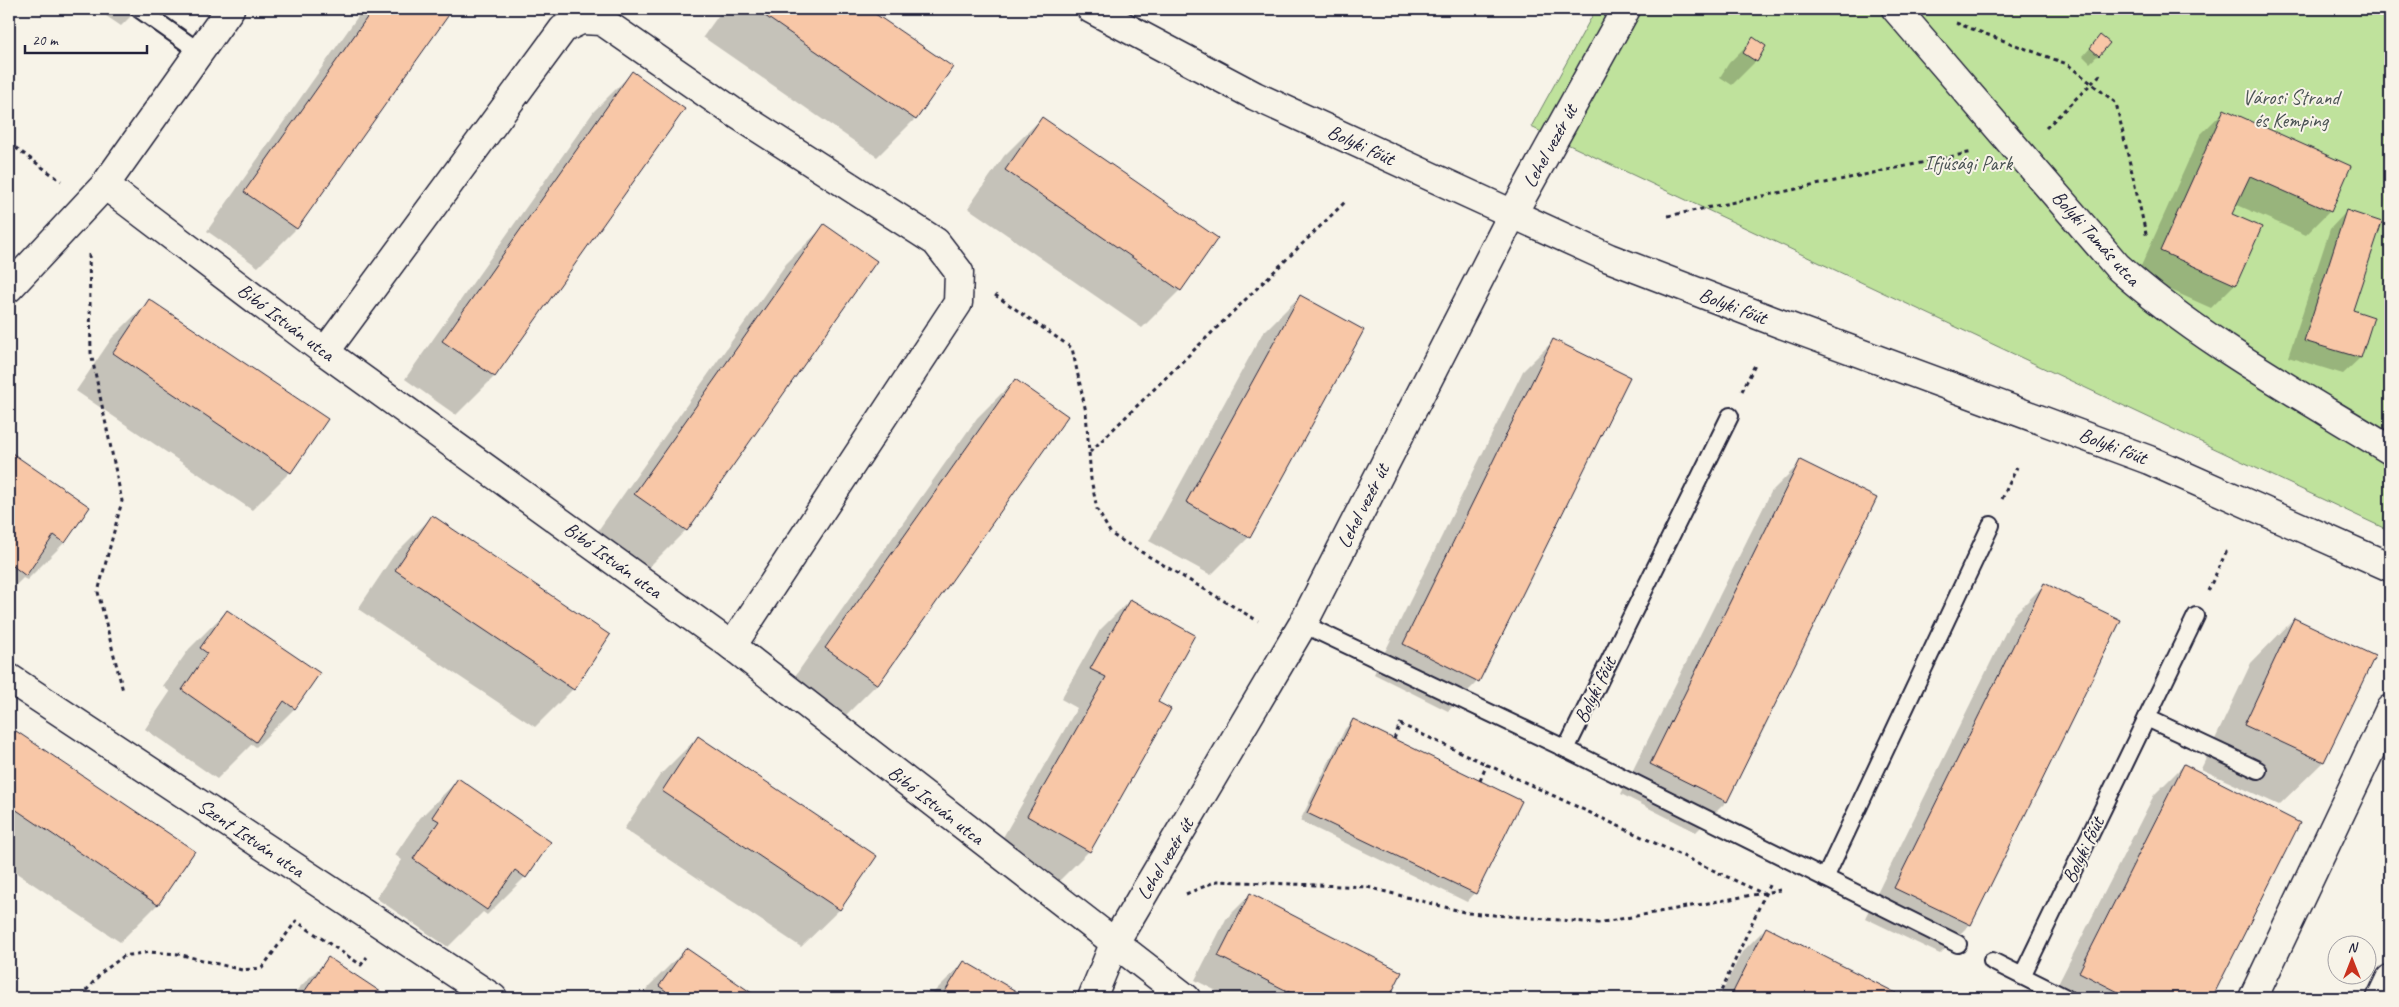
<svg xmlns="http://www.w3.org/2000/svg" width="2399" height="1007" font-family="Caveat,sans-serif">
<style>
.green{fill:#bfe29c;stroke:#70826c}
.shadow{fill:#0003}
.building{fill:#f8c7a7;stroke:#22223b}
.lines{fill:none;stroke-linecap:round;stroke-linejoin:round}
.lane-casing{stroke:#22223b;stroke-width:20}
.street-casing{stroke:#22223b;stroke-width:31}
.secondary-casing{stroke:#22223b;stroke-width:31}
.path{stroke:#22223b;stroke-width:3;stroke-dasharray:4 4;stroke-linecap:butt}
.lane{stroke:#f7f3e8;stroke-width:16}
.street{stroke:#f7f3e8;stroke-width:28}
.secondary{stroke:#f7f3e8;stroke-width:28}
.labels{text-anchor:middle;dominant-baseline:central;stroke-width:4;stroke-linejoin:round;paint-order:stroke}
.park-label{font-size:20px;fill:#495253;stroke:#f7f3e8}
.street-label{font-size:20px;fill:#22223b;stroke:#f7f3e8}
</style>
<rect width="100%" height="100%" fill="#f7f3e8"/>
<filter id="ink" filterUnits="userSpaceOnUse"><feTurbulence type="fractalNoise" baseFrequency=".02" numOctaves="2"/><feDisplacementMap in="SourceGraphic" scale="10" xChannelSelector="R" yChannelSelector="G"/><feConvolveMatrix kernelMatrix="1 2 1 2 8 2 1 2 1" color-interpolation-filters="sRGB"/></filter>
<g filter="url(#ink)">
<!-- green -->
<path class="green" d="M1596 9H2390V531L1531 127Z"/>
<!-- shadow -->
<g class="shadow">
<path d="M96 9H138L121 26Z"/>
<path d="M363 9H451L296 229 258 267 207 231Z"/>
<path d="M723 9H866L951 68 915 119 877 157 703 37Z"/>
<path d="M2100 37 2098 55 2090 63 2083 56Z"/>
<path d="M1753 39 1756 61 1732 85 1720 77 1729 63Z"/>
<path d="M632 73 683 109 494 377 456 415 405 379 594 111Z"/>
<path d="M2224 111 2330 211 2306 235 2235 204 2231 214 2235 284 2211 308 2137 275 2200 135Z"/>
<path d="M1042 118 1216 239 1180 290 1142 328 968 208 1004 156Z"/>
<path d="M2346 212 2352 311 2373 318 2360 358 2343 374 2288 357 2330 229Z"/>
<path d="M824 226 686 530 648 568 597 532 786 264Z"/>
<path d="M1300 296 1249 537 1211 575 1149 541 1262 334Z"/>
<path d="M150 300 290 472 252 510 76 391 112 338Z"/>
<path d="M1553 341 1478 681 1448 711 1374 674 1523 371Z"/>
<path d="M1015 380 877 684 839 722 788 686 977 418Z"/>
<path d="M9 453 89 507 65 542 27 580 23 578 9 592Z"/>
<path d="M1801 462 1875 498 1726 802 1696 832 1621 794 1771 492Z"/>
<path d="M432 517 573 689 535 727 358 609 394 555Z"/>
<path d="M2044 585 2119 621 1970 924 1940 954 1865 918 2014 615Z"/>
<path d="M1130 600 1156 702 1089 851 1059 881 998 846 1077 708 1061 699 1100 630Z"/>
<path d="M227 611 318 674 294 709 256 747 252 744 217 779 145 729 170 692 163 686 189 649Z"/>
<path d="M2294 619 2373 656 2323 762 2279 805 2201 769 2251 663Z"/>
<path d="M1353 720 1475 893 1467 902 1300 821 1345 729Z"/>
<path d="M16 733 158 904 120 942 9 868V740Z"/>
<path d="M698 737 875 856 839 910 801 947 624 829 660 775Z"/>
<path d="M2184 765 2299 823 2210 998H2051L2154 795Z"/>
<path d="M458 780 525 877 487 915 483 912 448 947 376 898 402 860 395 855 420 818Z"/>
<path d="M1250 895 1401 973 1387 998H1230L1195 980 1226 919Z"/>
<path d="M1766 928 1903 998H1719L1742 952Z"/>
<path d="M686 949 757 998H640L648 987Z"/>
<path d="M328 959 387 998H289Z"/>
<path d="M964 962 1019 995 1017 998H928Z"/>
</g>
<!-- building -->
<g class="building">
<path d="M373 9H453L297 229 244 192Z"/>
<path d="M755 9H868L953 67 916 120Z"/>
<path d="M2100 35 2110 43 2099 56 2090 48Z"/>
<path d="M1753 37 1766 46 1757 62 1743 53Z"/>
<path d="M632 71 685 109 495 377 442 341Z"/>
<path d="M2224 109 2351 166 2331 212 2250 176 2232 214 2262 227 2236 285 2160 251Z"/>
<path d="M1042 117 1218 238 1181 291 1005 170Z"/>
<path d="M2346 210 2382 222 2353 310 2374 317 2361 358 2304 341Z"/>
<path d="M824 224 877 261 687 531 634 494Z"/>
<path d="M1300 295 1364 330 1250 538 1186 502Z"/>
<path d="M149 299 328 419 291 473 113 353Z"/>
<path d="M1553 339 1630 377 1479 682 1403 644Z"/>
<path d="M1015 379 1068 416 878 685 825 648Z"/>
<path d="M9 451 90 507 65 543 54 535 26 576 9 563Z"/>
<path d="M1800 460 1877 498 1727 802 1650 764Z"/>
<path d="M432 515 610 635 574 690 395 570Z"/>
<path d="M2044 583 2121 620 1971 925 1894 888Z"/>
<path d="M1130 599 1195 635 1158 702 1171 709 1090 852 1027 816 1106 677 1090 669Z"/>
<path d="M227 610 320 673 295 709 284 701 256 742 182 690 207 653 200 648Z"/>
<path d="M2294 618 2375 656 2324 762 2244 725Z"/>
<path d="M1353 719 1522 801 1476 894 1307 813Z"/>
<path d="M16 731 195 851 158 905 9 805V742Z"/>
<path d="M698 736 877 856 840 910 662 791Z"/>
<path d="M2184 764 2300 823 2212 998H2130L2079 972Z"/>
<path d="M458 778 551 842 526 878 515 870 487 910 413 859 439 821 432 817Z"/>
<path d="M1250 893 1402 972 1389 998H1301L1218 956Z"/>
<path d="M1766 927 1906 998H1730Z"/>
<path d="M686 948 759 998H662L666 991 659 986Z"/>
<path d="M328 957 390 998H300Z"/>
<path d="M964 961 1021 994 1018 998H941Z"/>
</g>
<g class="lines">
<defs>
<g id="lane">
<path d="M139 9 200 52"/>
<path d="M1303 624 1566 749 1958 944"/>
<path d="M2147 718 2258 770"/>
<path d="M1566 749 1730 416"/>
<path d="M1825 878 1991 525"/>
<path d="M1992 961 2066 998"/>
<path d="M2022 976 2196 616"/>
</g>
<g id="street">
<path d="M1896 9 2117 266C2197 338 2299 394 2390 450"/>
<path d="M105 185 325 352 732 646 1186 998"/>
<path d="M9 288 105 185 230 9"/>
<path d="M325 352 563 29 581 20 602 21 732 111 936 242 959 272 958 303 732 646"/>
<path d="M9 678 493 998"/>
<path d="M1092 998 1114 944 1303 624 1512 215 1626 9"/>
<path d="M2253 998 2390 709"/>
<path d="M2381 998 2390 979"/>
</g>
<path id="secondary" d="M1091 9 1255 96 1609 258 1776 322 2149 460 2390 567"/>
</defs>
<!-- lane casing -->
<use href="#lane" class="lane-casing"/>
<!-- street casing -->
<use href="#street" class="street-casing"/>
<!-- secondary casing -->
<use href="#secondary" class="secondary-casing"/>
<!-- path -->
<g class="path">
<path d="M1956 23 2067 64 2116 103 2147 238"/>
<path d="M2046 128 2102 73"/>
<path d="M9 143 61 181"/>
<path d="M1668 216 1973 152"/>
<path d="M89 254 91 353 122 501 98 592 123 691"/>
<path d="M995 295 1072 348 1086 412 1091 479 1097 509 1111 534 1258 621"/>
<path d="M1742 391 1755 365"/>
<path d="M1090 452 1347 200"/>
<path d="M2002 499 2017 467"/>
<path d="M2208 591 2227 550"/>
<path d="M1394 739 1400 724 1764 894"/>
<path d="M1480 781 1487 764"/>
<path d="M1186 894 1217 881 1367 887 1468 913 1598 923 1780 890"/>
<path d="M83 998 85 992 101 973 124 956 150 952 178 954 242 970 262 968 296 921 361 965 367 957"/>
<path d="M1718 998 1770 883"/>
</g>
<!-- lane -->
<use href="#lane" class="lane"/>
<!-- street -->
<use href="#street" class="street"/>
<!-- secondary -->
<use href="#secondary" class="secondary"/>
</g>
</g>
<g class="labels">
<!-- park labels -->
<g class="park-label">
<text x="2291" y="97">Városi Strand<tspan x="2291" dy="23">és Kemping</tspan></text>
<text x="1968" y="163">Ifjúsági Park</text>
</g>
<!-- street labels -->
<g class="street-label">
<text transform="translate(1361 145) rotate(25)">Bolyki főút</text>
<text transform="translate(1550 146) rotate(-61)">Lehel vezér út</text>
<text transform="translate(2096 238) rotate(48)">Bolyki Tamás utca</text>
<text transform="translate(1733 306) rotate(21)">Bolyki főút</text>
<text transform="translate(286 322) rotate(37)">Bibó István utca</text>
<text transform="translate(2113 446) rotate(21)">Bolyki főút</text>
<text transform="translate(1363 506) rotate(-63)">Lehel vezér út</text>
<text transform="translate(613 560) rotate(36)">Bibó István utca</text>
<text transform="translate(1595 690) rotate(-64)">Bolyki főút</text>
<text transform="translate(936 805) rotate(38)">Bibó István utca</text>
<text transform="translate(251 838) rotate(34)">Szent István utca</text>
<text transform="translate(2083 850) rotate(-64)">Bolyki főút</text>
<text transform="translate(1165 859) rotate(-59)">Lehel vezér út</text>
</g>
</g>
<!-- margin -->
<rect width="2399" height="1007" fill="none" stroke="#f7f3e8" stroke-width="30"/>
<rect x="15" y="15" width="2369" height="977" fill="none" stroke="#22223b" stroke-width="2" filter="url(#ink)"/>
<!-- north arrow -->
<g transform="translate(2352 960)"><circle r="24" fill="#f7f3e8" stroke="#a29fa3"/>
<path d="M0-4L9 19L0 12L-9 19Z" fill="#c8321e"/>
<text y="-8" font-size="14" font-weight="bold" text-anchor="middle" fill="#22223b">N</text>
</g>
<!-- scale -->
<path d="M25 45v8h122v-8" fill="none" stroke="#22223b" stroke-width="2.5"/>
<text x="32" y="45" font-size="15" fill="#22223b" stroke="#f7f3e8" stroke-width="4" paint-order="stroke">20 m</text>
</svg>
